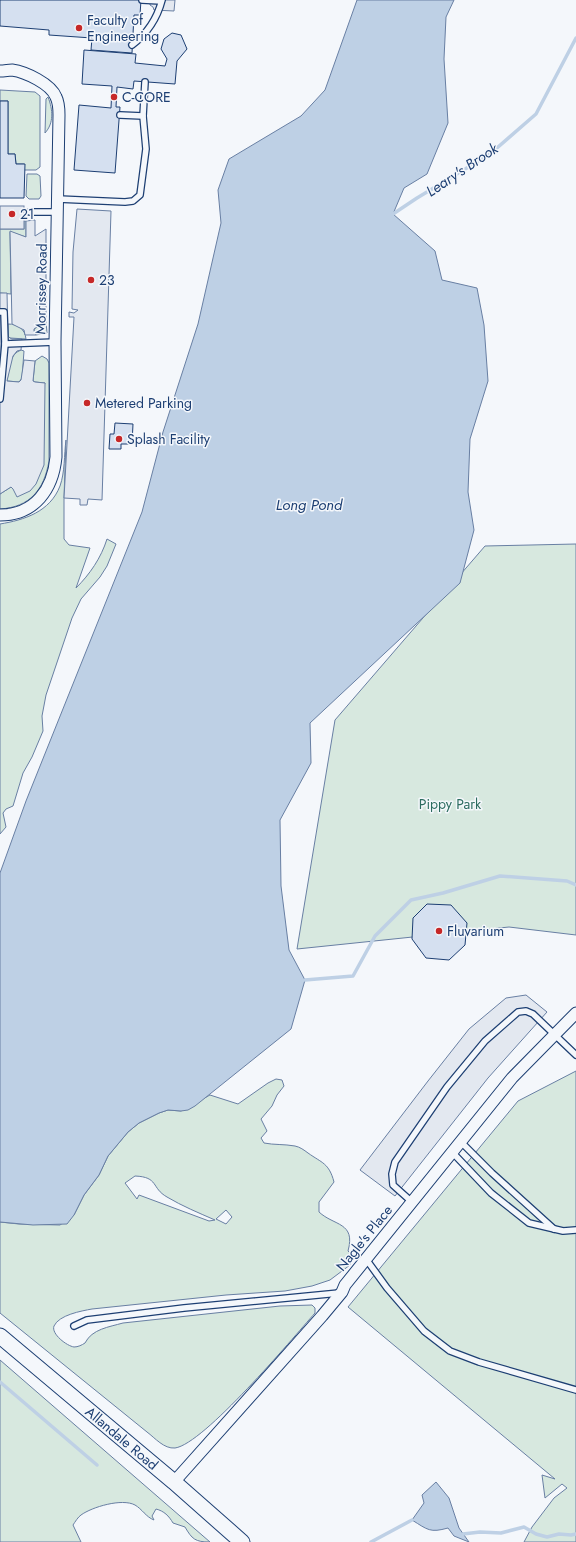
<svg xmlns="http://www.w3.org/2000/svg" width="576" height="1542" font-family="Jost,sans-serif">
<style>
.green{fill:#d7e8df;stroke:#687fa3;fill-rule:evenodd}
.parking{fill:#e3e8f0;stroke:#687fa3}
.water{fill:#bed0e5;stroke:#687fa3}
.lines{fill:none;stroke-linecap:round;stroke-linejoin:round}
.stream{stroke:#bed0e5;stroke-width:3.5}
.building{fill:#d5e0f0;stroke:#1d3f73}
.service-casing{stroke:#1d3f73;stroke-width:8}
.minor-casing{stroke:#1d3f73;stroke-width:13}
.secondary-casing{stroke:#1d3f73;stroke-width:17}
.service{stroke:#f4f7fb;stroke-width:5.5}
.minor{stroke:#f4f7fb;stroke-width:11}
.secondary{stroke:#f4f7fb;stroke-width:15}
.poi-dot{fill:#c62828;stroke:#f4f7fb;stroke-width:1.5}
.labels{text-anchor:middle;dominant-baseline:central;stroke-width:3;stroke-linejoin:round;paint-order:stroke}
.poi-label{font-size:14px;fill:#1d3f73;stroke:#f4f7fb;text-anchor:start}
.street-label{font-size:14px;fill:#1d3f73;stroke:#f4f7fb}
.park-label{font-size:14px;fill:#2c6c60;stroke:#f4f7fb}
.water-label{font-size:15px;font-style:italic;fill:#1d3f73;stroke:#f4f7fb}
</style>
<rect width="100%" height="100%" fill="#f4f7fb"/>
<!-- green -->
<g class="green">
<path d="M0 90 35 92 40 96V167L36 170H24V164H16L15 154H8V101H0Z"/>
<path d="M48 97C53 110 54 123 45 133L46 99Z"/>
<path d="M27 174H37L40 176 41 196 39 199H29L26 196Z"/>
<path d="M24 221H26V237L10 232 11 294 0 293V229H24Z"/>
<path d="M46 321 47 333 36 335 34 331V329Z"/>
<path d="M8 324C18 324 25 329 26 339L10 338 8 336Z"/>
<path d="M21 350 24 351 22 378 19 382 7 381C9 370 9 354 21 350Z"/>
<path d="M42 356 47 359 49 363V461C44 490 30 507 0 509V494L11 487 13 489 45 383 35 382 33 381 35 361Z"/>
<path d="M66 440 64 498V539L69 545 90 548 76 588C90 574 101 558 107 539L116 544 107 566 100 577 81 599 72 618 46 695 42 716 43 731 32 757 23 773 13 806 6 809 3 813 6 827 0 834V524C24 520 50 512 60 486 65 472 64 455 66 440Z"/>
<path d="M576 544V935L509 927 297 949 335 720 485 546Z"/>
<path d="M576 1071V1542H524L532 1527 554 1498 567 1488 562 1484 545 1498 542 1475 555 1479 348 1307 518 1101Z"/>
<path d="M276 1079 282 1080 284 1086 277 1095 272 1106 261 1119 267 1131 261 1138 264 1143C274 1145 284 1144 295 1146 300 1147 304 1150 308 1153 322 1163 329 1163 334 1182L319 1202V1212C334 1226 356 1222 348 1251L353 1256 350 1265 330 1280 312 1286 285 1291 226 1295 92 1309C81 1311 59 1315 54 1326 51 1334 67 1346 74 1347 78 1347 82 1345 85 1343 92 1329 109 1327 123 1323L280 1306 312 1305 315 1308V1313C292 1339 204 1444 175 1448 164 1449 155 1438 147 1432L0 1313V1222L19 1224 60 1225 74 1215 84 1195 99 1175 108 1156 128 1132 139 1123 159 1113 168 1110 181 1111 210 1095 238 1104 268 1083ZM135 1176C159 1177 151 1188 167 1197 182 1206 199 1213 215 1220L209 1221 139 1195 137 1199 125 1183ZM226 1210 232 1217 226 1224 216 1219Z"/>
<path d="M0 1360 210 1542C195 1542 192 1539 185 1527L173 1523C169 1516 164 1511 156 1509L152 1516 154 1520C146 1517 142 1509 135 1505 122 1498 92 1507 81 1515 78 1517 75 1522 73 1525L81 1542H0Z"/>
</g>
<!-- parking -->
<g class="parking">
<path d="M150 0H175L174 11 154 10 153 7 150 5Z"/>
<rect x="0" y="206" width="24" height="23"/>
<path d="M77 209 111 211 102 500 88 499 87 505H80V499L64 498 74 317H69V312L74 313 78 310 72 309 73 252Z"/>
<path d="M35 220V236L46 229V321L34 329V331L36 335H25L24 330 12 324 10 231 26 237V221Z"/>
<path d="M0 293H7L8 336 10 338 12 339H22L21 350 17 351 13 356 7 381 19 382 21 380 24 360 35 361 33 381 35 382 45 383 44 465 36 484 30 491 17 497 13 489 11 487 0 494Z"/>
<path d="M526 995 547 1012 488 1078 395 1196 360 1170 428 1081 469 1029 506 998Z"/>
</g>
<!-- water -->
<g class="water">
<path d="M357 0H454L446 17 444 59 448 123 427 174 404 188 393 214 435 251 442 280 477 288 484 325 488 381 470 439 468 492 474 530 460 583 310 723 311 763 280 820 281 886 289 950 305 980 291 1029 195 1106 188 1110 181 1111 168 1110 159 1113 139 1123 128 1132 108 1156 99 1175 84 1195 74 1215 67 1224 33 1225 0 1222V873L26 801 142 512 163 432 198 324 221 223 218 190 229 159 301 116 325 90Z"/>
<path d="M436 1482 449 1498 459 1528 469 1542 454 1536 448 1528C430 1533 428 1530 412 1520L424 1503 422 1495Z"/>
</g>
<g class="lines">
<!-- stream -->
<g class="stream">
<path d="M393 214 417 198 490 154 536 114 576 38"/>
<path d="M305 980 353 976 375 936 411 900 443 893 500 876 567 881 576 885"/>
<path d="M0 1382 97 1465"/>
<path d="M463 1534 480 1532 501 1533 524 1527 536 1534 547 1537 559 1534 571 1535 576 1534"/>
<path d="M371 1542 412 1520"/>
</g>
</g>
<!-- building -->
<g class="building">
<path d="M0 0H141L140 15H134L132 53 91 50 92 38 49 35V30L0 26Z"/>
<path d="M172 33 181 35 187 49 177 61 175 84 134 81 133 89 117 87 116 107H120L115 173 74 170 79 105 111 108 112 86 82 84 84 50 136 54 135 63 165 66 167 59 161 49 164 39Z"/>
<path d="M0 101H8V154H15L16 164H25L24 198H0Z"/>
<path d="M115 423 133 424 132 444H121V449H109L110 434H114Z"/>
<path d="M427 904 451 905 467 923 465 945 449 960 426 958 412 939 413 918Z"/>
</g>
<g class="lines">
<defs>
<g id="service">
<path d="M142 0 161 1"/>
<path d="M132 45C148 33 157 19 162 0"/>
<path d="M120 115 143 116"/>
<path d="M58 199 125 202 133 201 140 195 146 149 143 116 145 82"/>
<path d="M30 212H58"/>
<path d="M0 312H4L5 344 0 399"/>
<path d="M5 344 55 342"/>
<path d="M461 1142 492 1173 554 1229"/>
<path d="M452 1152 491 1193 529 1223 563 1231 576 1230"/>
<path d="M412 1202 393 1185 392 1174 395 1162 447 1087 485 1041 518 1012 526 1011 533 1014 576 1055"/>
<path d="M366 1259 387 1288 424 1331 450 1351 479 1362 576 1390"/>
<path d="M74 1326 87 1320 184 1308 339 1293"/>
</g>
<g id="minor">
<path d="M0 71C4 71 9 70 12 70 26 72 51 84 56 97 59 103 59 109 59 115L55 342 56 457C53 489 35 515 0 515"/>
<path d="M174 1482 322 1316 342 1292 345 1285 512 1078 576 1013"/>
</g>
<g id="secondary">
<path id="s1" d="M0 1336 174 1482 242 1542"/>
</g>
</defs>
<!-- service casing -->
<use href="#service" class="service-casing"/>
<!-- minor casing -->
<use href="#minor" class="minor-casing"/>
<!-- secondary casing -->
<use href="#secondary" class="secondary-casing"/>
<!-- service -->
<use href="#service" class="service"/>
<!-- minor -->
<use href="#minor" class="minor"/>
<!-- secondary -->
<use href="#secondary" class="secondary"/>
</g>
<!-- markers -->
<g class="poi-dot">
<circle cx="79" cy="28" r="4"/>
<circle cx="114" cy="97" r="4"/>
<circle cx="12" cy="214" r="4"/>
<circle cx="91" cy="280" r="4"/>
<circle cx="87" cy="403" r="4"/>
<circle cx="119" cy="439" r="4"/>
<circle cx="439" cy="931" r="4"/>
</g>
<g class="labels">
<!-- poi labels -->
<g class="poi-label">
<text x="87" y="20">Faculty of<tspan x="87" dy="16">Engineering</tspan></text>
<text x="122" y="97">C-CORE</text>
<text x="20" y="214">21</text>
<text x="99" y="280">23</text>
<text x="95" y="403">Metered Parking</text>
<text x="127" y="439">Splash Facility</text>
<text x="447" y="931">Fluvarium</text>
</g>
<!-- street labels -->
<g class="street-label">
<text transform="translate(41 289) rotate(-89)">Morrissey Road</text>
<text transform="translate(364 1238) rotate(-51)">Nagle's Place</text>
<text stroke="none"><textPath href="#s1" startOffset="159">Allandale Road</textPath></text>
</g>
<!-- park labels -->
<g class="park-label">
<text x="450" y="804">Pippy Park</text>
</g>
<!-- water labels -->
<g class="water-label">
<text transform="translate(462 170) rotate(-34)">Leary's Brook</text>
<text x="309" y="505">Long Pond</text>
</g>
</g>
</svg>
